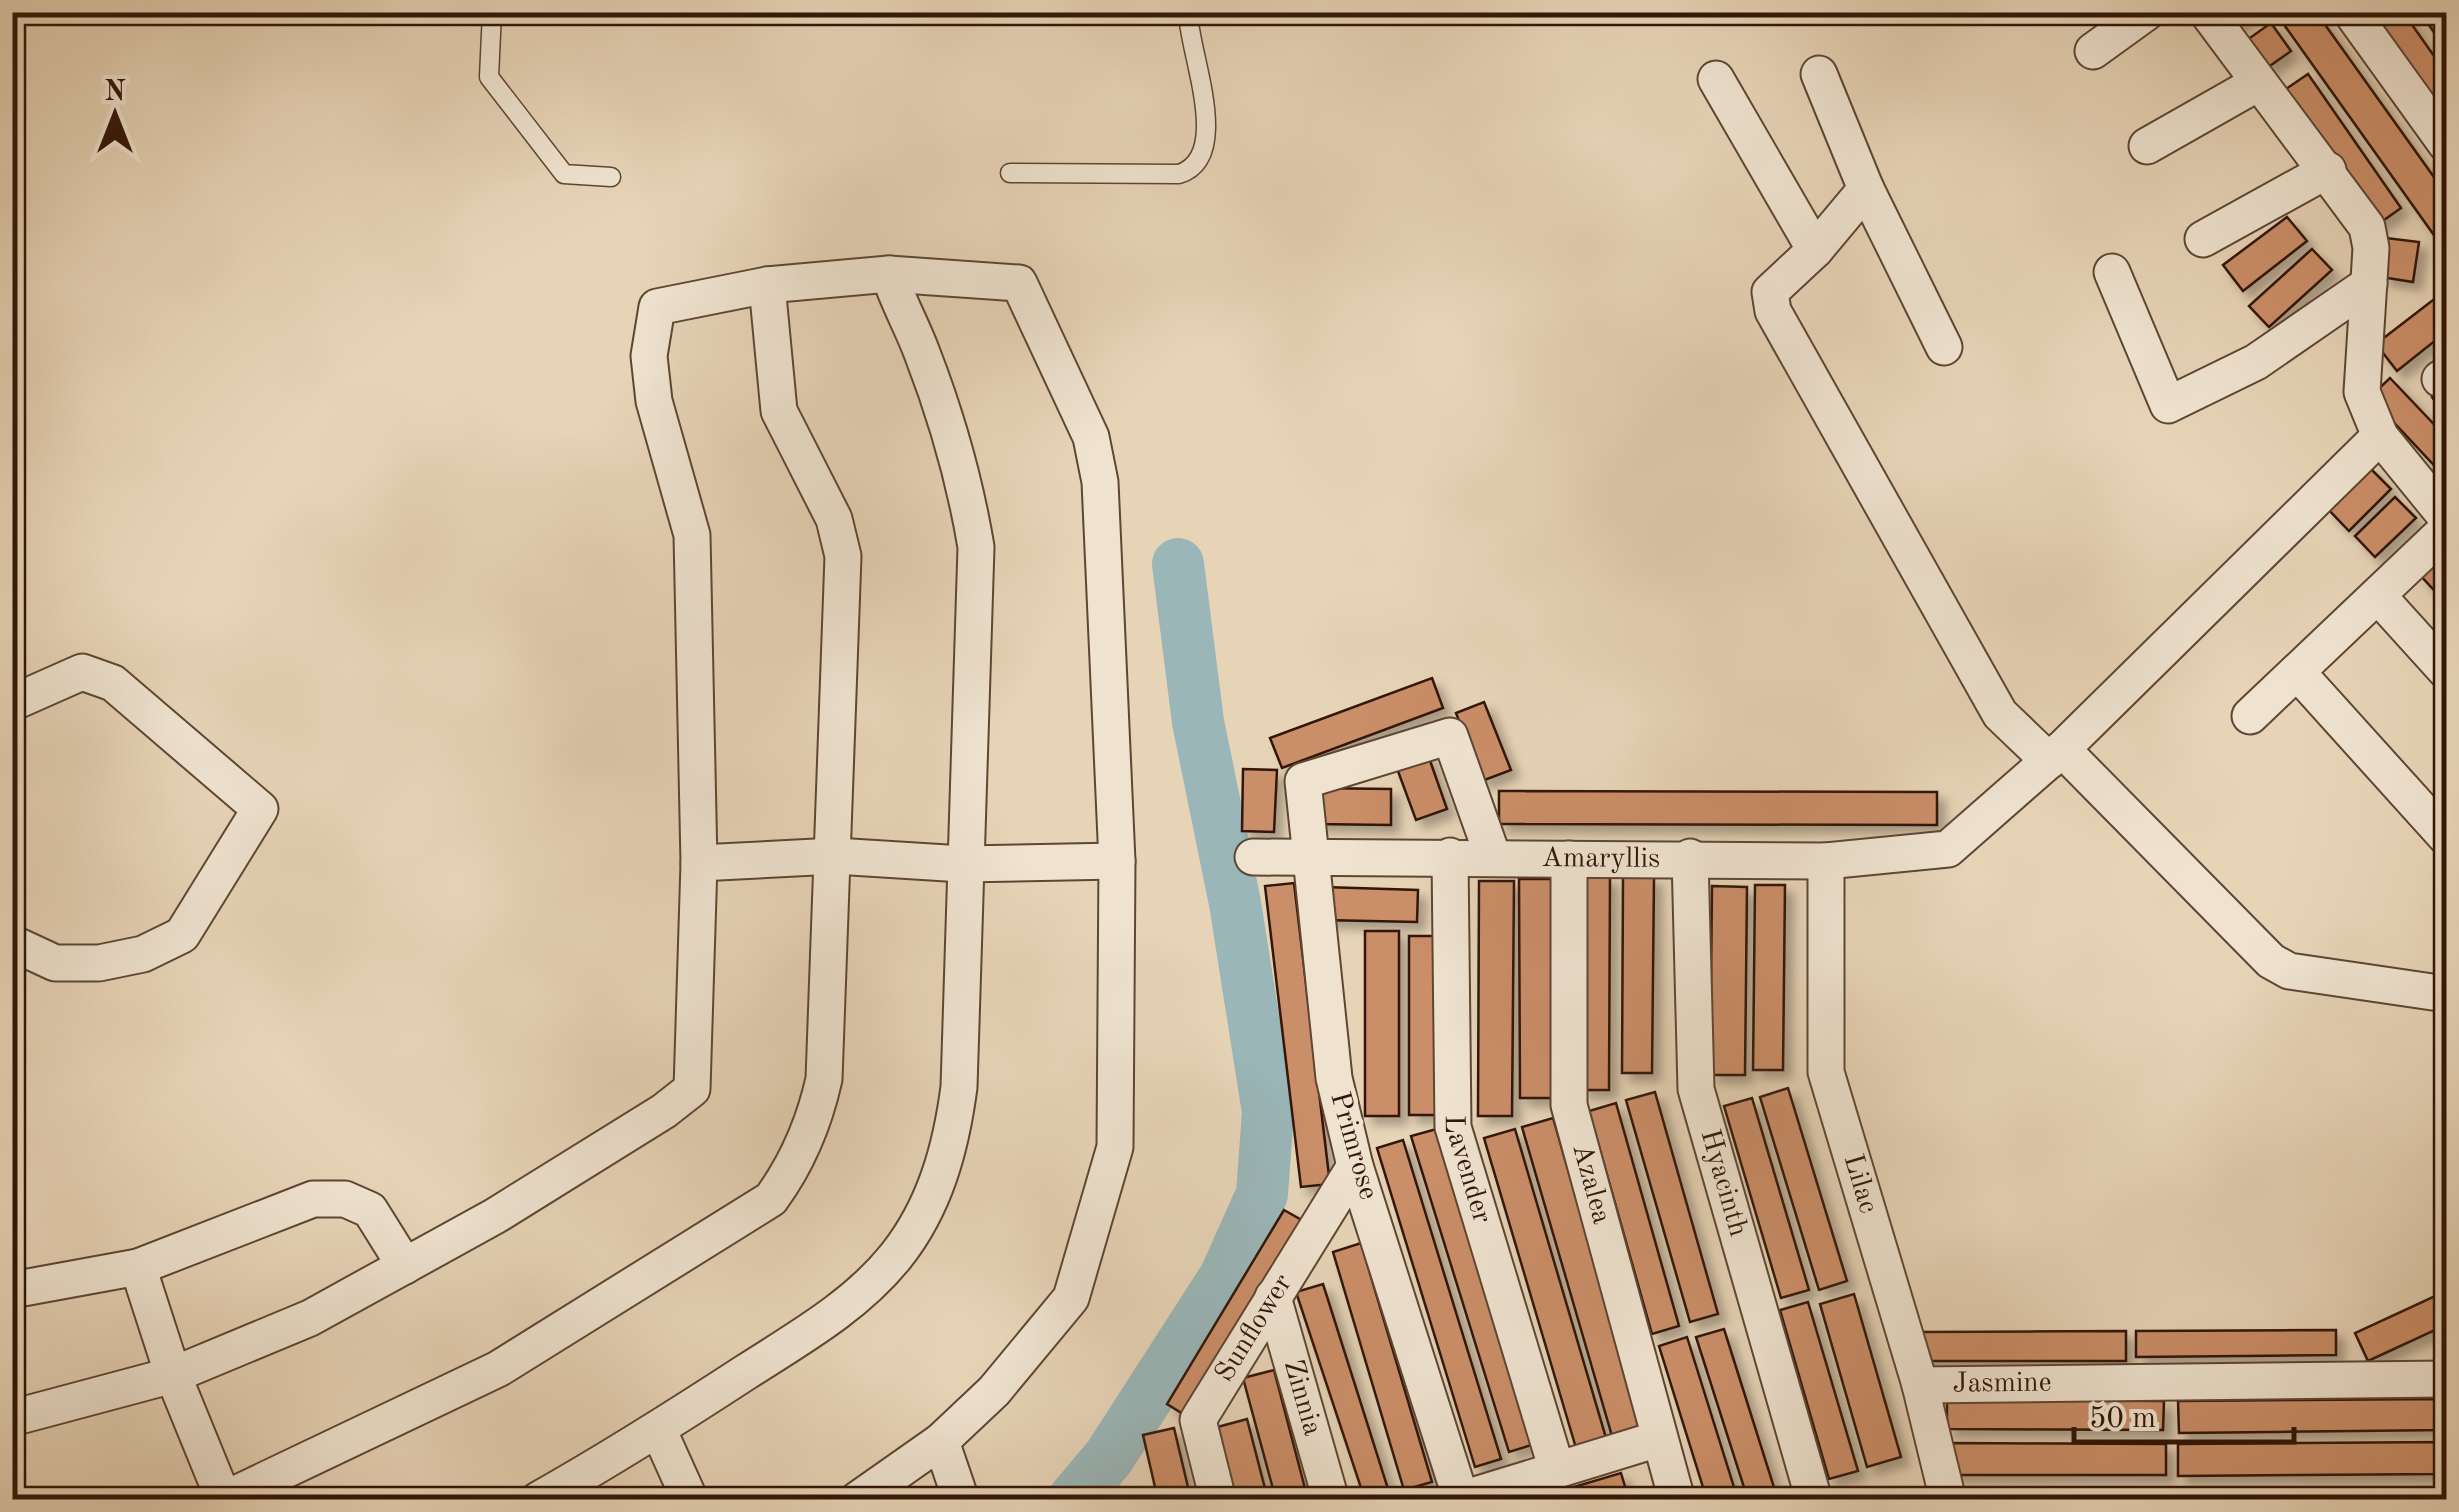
<svg xmlns="http://www.w3.org/2000/svg" width="2459" height="1512" font-family="'Old Standard TT',serif">
<style>
.lines{fill:none;stroke-linecap:round;stroke-linejoin:round}
.river{stroke:#9ab6b8;stroke-width:52}
.building{fill:#ca8e68;stroke:#311607;stroke-width:2.5;filter:url(#shadow)}
.lane-casing{stroke:#5e4633;stroke-width:21}
.street-casing{stroke:#5e4633;stroke-width:39}
.lane{stroke:#efe3d0;stroke-width:18}
.street{stroke:#efe3d0;stroke-width:35}
.labels{text-anchor:middle;dominant-baseline:central;stroke-width:9;stroke-linejoin:round;paint-order:stroke}
.street-label{font-size:28px;fill:#311607;stroke:#efe3d0}
</style>
<defs>
<filter id="shadow"><feDropShadow dx="8" dy="8" stdDeviation="5" flood-color="#0004"/></filter>
</defs>
<rect width="100%" height="100%" fill="#e7d4b7"/>
<filter id="stains"><feTurbulence type="fractalNoise" baseFrequency=".002" numOctaves="4"/><feColorMatrix values="0 0 0 0 .2 0 0 0 0 .09 0 0 0 0 .02 0 0 0 .5 -.17"/></filter>
<radialGradient id="worn" r=".72"><stop offset=".6" stop-color="#630" stop-opacity="0"/><stop offset="1" stop-color="#630" stop-opacity=".3"/></radialGradient>
<g class="lines">
<!-- river -->
<path class="river" d="M1073 1500 1109 1457 1225 1277 1262 1194 1268 1112 1235 903 1198 722 1178 564"/>
</g>
<!-- building -->
<g class="building">
<path d="M2227 12H2256L2236 26Z"/>
<path d="M2275 12H2316L2446 194V252Z"/>
<path d="M2361 12H2403L2446 73V130Z"/>
<path d="M2420 12H2446V50Z"/>
<path d="M2271 23 2291 51 2267 68 2247 40Z"/>
<path d="M2308 74 2401 208 2377 225 2283 91Z"/>
<path d="M2287 217 2307 241 2243 291 2223 265Z"/>
<path d="M2386 238 2419 242 2413 282 2381 277Z"/>
<path d="M2312 249 2332 270 2269 327 2249 306Z"/>
<path d="M2446 290V332L2397 371 2376 344Z"/>
<path d="M2390 378 2446 437V478L2370 397Z"/>
<path d="M2446 387V417L2432 397Z"/>
<path d="M2367 465 2391 489 2349 531 2326 507Z"/>
<path d="M2395 497 2416 518 2375 557 2355 536Z"/>
<path d="M2440 554 2446 561V603L2419 574Z"/>
<path d="M1432 678 1443 708 1282 768 1270 738Z"/>
<path d="M1484 702 1511 770 1482 781 1456 713Z"/>
<path d="M1427 752 1447 809 1416 820 1395 763Z"/>
<path d="M1243 769 1277 770 1274 832 1242 831Z"/>
<path d="M1313 788 1391 789V825L1312 824Z"/>
<path d="M1499 791 1937 792V825L1499 824Z"/>
<path d="M1582 877H1610L1609 1090H1581Z"/>
<path d="M1623 877H1654L1652 1073H1622Z"/>
<path d="M1519 879H1552V1098H1520Z"/>
<path d="M1479 881H1514L1512 1116H1478Z"/>
<path d="M1294 883 1330 1184 1301 1187 1265 886Z"/>
<path d="M1755 885H1785L1783 1070H1753Z"/>
<path d="M1712 886 1747 887 1745 1075H1710Z"/>
<path d="M1324 887 1418 890 1417 922 1323 920Z"/>
<rect x="1365" y="931" width="34" height="185"/>
<rect x="1409" y="936" width="31" height="179"/>
<path d="M1788 1088 1847 1281 1819 1290 1760 1097Z"/>
<path d="M1655 1092 1718 1314 1690 1322 1626 1100Z"/>
<path d="M1752 1098 1809 1290 1781 1298 1724 1106Z"/>
<path d="M1616 1103 1679 1326 1652 1334 1589 1111Z"/>
<path d="M1553 1118 1643 1428 1612 1436 1522 1127Z"/>
<path d="M1440 1128 1538 1443 1509 1452 1411 1136Z"/>
<path d="M1515 1129 1606 1438 1576 1448 1484 1138Z"/>
<path d="M1403 1140 1501 1459 1475 1467 1377 1148Z"/>
<path d="M1284 1210 1305 1222 1188 1417 1167 1404Z"/>
<path d="M1361 1243 1432 1482 1404 1490 1333 1252Z"/>
<path d="M1323 1284 1389 1492 1365 1500 1296 1292Z"/>
<path d="M2446 1291V1325L2368 1361 2355 1333Z"/>
<path d="M1854 1294 1901 1457 1867 1467 1820 1304Z"/>
<path d="M1808 1302 1858 1471 1829 1479 1780 1310Z"/>
<path d="M1724 1329 1778 1500H1748L1696 1337Z"/>
<path d="M2336 1330V1355L2136 1357V1331Z"/>
<path d="M2126 1331V1361H1920V1332Z"/>
<path d="M1687 1337 1738 1500H1707L1659 1346Z"/>
<path d="M1274 1370 1308 1500H1276L1243 1378Z"/>
<path d="M2446 1399V1430L2179 1433 2178 1401Z"/>
<path d="M1947 1400 2164 1401 2163 1430 1947 1429Z"/>
<path d="M1247 1419 1268 1500H1233L1214 1428Z"/>
<path d="M1174 1428 1191 1500H1158L1143 1435Z"/>
<path d="M2446 1442V1474L2178 1476V1444Z"/>
<path d="M1951 1443 2166 1444V1475H1951Z"/>
<path d="M1621 1473 1629 1500H1530Z"/>
</g>
<g class="lines">
<defs>
<g id="lane">
<path d="M492 12 489 77 564 174 611 177"/>
<path d="M1010 173 1179 174C1234 157 1188 51 1188 12"/>
</g>
<g id="street">
<path d="M2207 12 2367 227 2371 248 2362 392 2380 436 2446 517"/>
<path d="M2351 12 2446 144"/>
<path d="M2093 51 2147 12"/>
<path d="M1819 74 1866 189 1815 250 1770 292 1773 311 2000 714 2049 761"/>
<path d="M1716 79 1815 250"/>
<path d="M2147 146 2258 83"/>
<path d="M1866 189 1944 347"/>
<path d="M2203 239 2328 170"/>
<path d="M2112 272 2168 405 2256 362 2369 284"/>
<path d="M2440 379 2446 375"/>
<path d="M2379 597 2446 671"/>
<path d="M2298 673 2446 837"/>
<path d="M12 703 82 672 113 683 260 809 182 935 143 954 99 963H55L12 943"/>
<path d="M2250 716 2446 530"/>
<path d="M2062 749 2271 961 2289 971 2446 994"/>
<path id="s1" d="M1450 856 1453 1127 1557 1470"/>
<path id="s2" d="M1253 857 1826 861 1948 849 2062 749 2380 436"/>
<path id="s3" d="M1690 857 1696 1089 1814 1500"/>
<path id="s4" d="M1569 859V1105L1677 1500"/>
<path id="s5" d="M1826 861V1072L1920 1385 1948 1500"/>
<path d="M699 863 835 856 963 864 1117 861"/>
<path d="M138 1267 173 1375 224 1500"/>
<path d="M12 1290 138 1267 313 1199H345L370 1210 405 1266"/>
<path id="s6" d="M1273 1297 1331 1500"/>
<path id="s7" d="M1920 1385 2446 1379"/>
<path d="M12 1418 173 1375 310 1318 495 1216 664 1111 692 1089 699 863 692 535 654 401 649 356 657 307 767 285 889 274 1019 283 1091 437 1100 482 1117 861 1115 1147 1071 1298 994 1391 941 1441 857 1500"/>
<path d="M658 1429 690 1500"/>
<path d="M941 1441 961 1500"/>
<path d="M1461 1499 1355 1166 1334 1078 1303 781 1450 736 1493 857"/>
<path d="M223 1500 498 1369 771 1199C798 1162 814 1124 824 1079L843 556 834 519 779 411 767 285"/>
<path d="M538 1500C609 1460 677 1417 746 1372 799 1338 856 1306 896 1256 935 1207 951 1148 959 1087L976 547C965 481 946 415 922 353 912 326 898 302 889 274"/>
<path id="s8" d="M1218 1500 1198 1420 1355 1166"/>
<path d="M1459 1500 1658 1439"/>
</g>
</defs>
<!-- lane casing -->
<use href="#lane" class="lane-casing"/>
<!-- street casing -->
<use href="#street" class="street-casing"/>
<!-- lane -->
<use href="#lane" class="lane"/>
<!-- street -->
<use href="#street" class="street"/>
</g>
<g class="labels">
<!-- street labels -->
<g class="street-label">
<text stroke="none"><textPath href="#s2" startOffset="348">Amaryllis</textPath></text>
<text transform="translate(1353 1146) rotate(74)">Primrose</text>
<text stroke="none"><textPath href="#s1" startOffset="315">Lavender</textPath></text>
<text stroke="none"><textPath href="#s3" startOffset="330">Hyacinth</textPath></text>
<text stroke="none"><textPath href="#s4" startOffset="328">Azalea</textPath></text>
<text stroke="none"><textPath href="#s5" startOffset="328">Lilac</textPath></text>
<text stroke="none"><textPath href="#s8" startOffset="190">Sunflower</textPath></text>
<text stroke="none"><textPath href="#s7" startOffset="82">Jasmine</textPath></text>
<text stroke="none"><textPath href="#s6" startOffset="105">Zinnia</textPath></text>
</g>
</g>
<!-- margin -->
<rect width="2459" height="1512" fill="none" stroke="#e7d4b7" stroke-width="50"/>
<rect x="15" y="15" width="2429" height="1482" fill="none" stroke="#311607" stroke-width="5"/>
<rect x="25" y="25" width="2409" height="1462" fill="none" stroke="#311607" stroke-width="2.5"/>
<!-- north arrow -->
<g transform="translate(115 115)" stroke="#efe3d0" stroke-width="8" paint-order="stroke">
<path d="M0-8L18 38L0 25L-18 38Z" fill="#311607"/>
<text y="-15" font-size="28" font-weight="bold" text-anchor="middle" fill="#311607">N</text>
</g>
<!-- scale -->
<path d="M2074 1427v15h220v-15" fill="none" stroke="#311607" stroke-width="5"/>
<text x="2089" y="1427" font-size="30" fill="#311607" stroke="#efe3d0" stroke-width="8" paint-order="stroke">50 m</text>
<rect width="100%" height="100%" filter="url(#stains)"/>
<rect width="100%" height="100%" fill="url(#worn)"/>
</svg>
